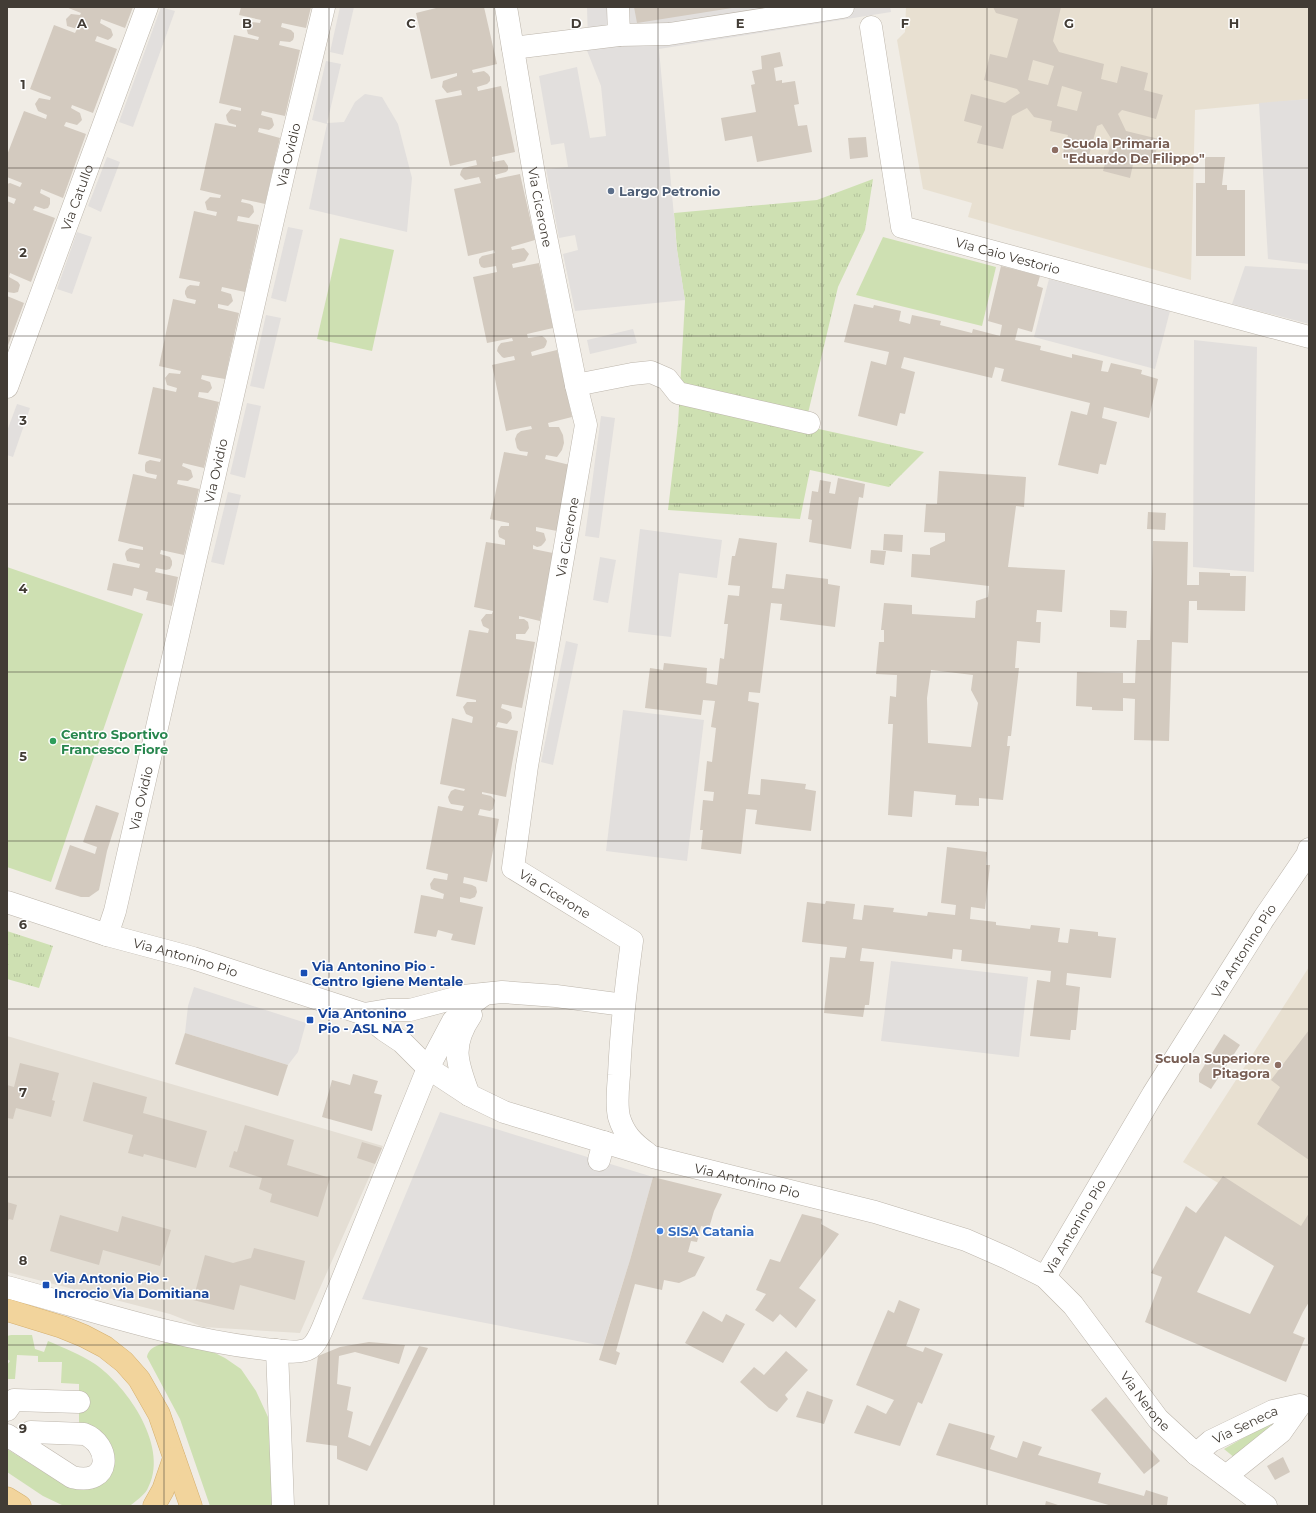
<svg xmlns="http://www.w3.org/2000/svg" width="1316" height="1513" font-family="Montserrat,sans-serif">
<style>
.residential{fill:#e4ded4}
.education{fill:#e8e0d1}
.grass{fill:#cee0b2}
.park{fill:url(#park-tufts)}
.parking{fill:#e2dfdd}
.building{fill:#d3cabf;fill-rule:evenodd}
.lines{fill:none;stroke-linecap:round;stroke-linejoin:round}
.minor-casing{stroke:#bdb6ac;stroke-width:23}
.major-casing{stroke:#d5b06f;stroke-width:23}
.minor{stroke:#fff;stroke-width:22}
.major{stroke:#f2d49c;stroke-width:22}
.grid{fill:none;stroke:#423c35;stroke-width:1;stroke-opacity:0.55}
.education-dot{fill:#8d6e63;stroke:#fff;stroke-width:1.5}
.service-dot{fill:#5c6f8a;stroke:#fff;stroke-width:1.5}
.leisure-dot{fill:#2e9e5b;stroke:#fff;stroke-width:1.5}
.transit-dot{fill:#1a4fb4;stroke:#fff;stroke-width:1.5}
.shop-dot{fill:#3f7fe0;stroke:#fff;stroke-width:1.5}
.labels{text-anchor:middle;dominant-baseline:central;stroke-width:3;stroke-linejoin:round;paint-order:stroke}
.education-label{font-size:13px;font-weight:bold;fill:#785e54;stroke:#fff;text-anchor:start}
.street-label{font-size:13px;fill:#423c35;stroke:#fff}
.service-label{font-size:13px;font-weight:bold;fill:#4e5e75;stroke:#fff;text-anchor:start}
.leisure-label{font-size:13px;font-weight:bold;fill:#27864d;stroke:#fff;text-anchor:start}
.transit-label{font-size:13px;font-weight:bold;fill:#164399;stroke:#fff;text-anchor:start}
.shop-label{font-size:13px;font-weight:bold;fill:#366cbe;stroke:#fff;text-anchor:start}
.grid-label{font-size:13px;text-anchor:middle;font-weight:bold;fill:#423c35;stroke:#fff;stroke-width:3;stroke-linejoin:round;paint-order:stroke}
</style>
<defs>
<pattern id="park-tufts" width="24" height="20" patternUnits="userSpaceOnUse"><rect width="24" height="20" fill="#cee0b2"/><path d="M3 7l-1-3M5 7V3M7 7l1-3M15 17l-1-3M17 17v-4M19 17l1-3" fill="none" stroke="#b2c19a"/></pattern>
</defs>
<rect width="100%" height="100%" fill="#f0ece5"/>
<!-- residential -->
<path class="residential" d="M7 1036 383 1146 300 1333 203 1327 170 1314 7 1272Z"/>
<!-- education -->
<g class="education">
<path d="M906 7H1309V99L1195 110 1191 280 968 217 972 203 923 189 897 40 905 32Z"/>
<path d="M1309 967V1237L1183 1162Z"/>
</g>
<!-- grass -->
<g class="grass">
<path d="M883 237 996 267 982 326 856 295Z"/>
<path d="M340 238 394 250 372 351 317 339Z"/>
<path d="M7 567 143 614 51 882 7 867Z"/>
<path d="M11 1335H32L35 1349 44 1352 48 1341C64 1348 80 1354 95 1364 128 1387 171 1449 147 1490 143 1496 136 1501 131 1505L64 1506 43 1496 7 1472V1449L69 1488C86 1491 91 1488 105 1479L79 1424V1384L61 1383 62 1362H38V1356L17 1355 15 1379H7V1365L10 1361 7 1359V1336Z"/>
<path d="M171 1342 211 1351 225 1358 241 1369 256 1391 268 1417 272 1459 274 1506H210L180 1419 147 1357C149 1346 161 1344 171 1342Z"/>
<path d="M1280 1417 1282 1421 1235 1458 1224 1449Z"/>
</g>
<!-- park -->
<g class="park">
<path d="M873 179 865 230 838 287 805 426 924 452 889 487 810 470 800 519 668 510 678 424 685 301 677 250 674 213 817 200Z"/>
<path d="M7 931 53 946 39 988 7 979Z"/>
</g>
<!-- parking -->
<g class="parking">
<path d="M161 7 175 11 133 127 119 122Z"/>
<path d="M340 7H354L343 55 330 52Z"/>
<path d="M587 7H890L891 12 659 49 677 250 685 300 575 311 563 254 578 250 575 235 559 238 546 169 568 167 564 143 551 145 539 76 577 67 590 138 606 136 601 86 586 48 588 39Z"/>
<path d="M326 61 341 64 327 123 344 122 355 102 365 94 382 97 398 124 412 178 407 232 309 209 327 124 312 120Z"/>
<path d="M1309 99V264L1268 259 1259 103Z"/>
<path d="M107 157 120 162 101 212 88 206Z"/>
<path d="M288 227 303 230 286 302 271 298Z"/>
<path d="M77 232 92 237 72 294 57 289Z"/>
<path d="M1245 266 1309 270V324L1232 304Z"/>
<path d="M1049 279 1170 311 1155 369 1034 337Z"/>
<path d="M266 315 281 318 264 389 250 386Z"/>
<path d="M633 329 637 343 590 354 587 340Z"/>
<path d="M1194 340 1257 347 1254 572 1193 567Z"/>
<path d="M247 403 261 406 245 478 230 474Z"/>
<path d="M17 404 30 408 13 457 7 455V431Z"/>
<path d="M601 416 615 418 599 538 585 536Z"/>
<path d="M228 492 241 495 224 565 211 562Z"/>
<path d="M640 529 722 540 717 578 679 573 671 637 628 632Z"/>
<path d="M600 557 616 560 608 603 593 600Z"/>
<path d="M566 641 578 644 553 765 541 762Z"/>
<path d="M623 710 704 720 687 861 606 851Z"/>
<path d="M891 961 1028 977 1019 1057 881 1041Z"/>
<path d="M194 987 306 1023 298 1052 288 1065 185 1033 188 1006Z"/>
<path d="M440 1112 653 1177 630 1260 603 1346 362 1299Z"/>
</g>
<!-- building -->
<g class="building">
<path d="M66 7H133L125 28 101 19 100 23 111 29 113 35 111 38 108 40 97 36 95 41 117 49 93 113 72 105 71 108 80 113 82 120 77 125 66 122 64 126 86 134 63 198 41 189 40 193 50 198V204L48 208 44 209 35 206 33 210 55 218 31 282 10 273 9 277 18 282 20 285 18 292 14 293 7 292V201L14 204 16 199 7 196V184L10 183 20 187 22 183 7 177V155L24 111 46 119 47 115 38 111 35 104 39 98 50 100 51 97 30 89 54 25 75 33 77 29 67 26 66 19 71 14 80 15 81 13Z"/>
<path d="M241 7H311L306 28 282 23 281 27 291 30 294 33V37L293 40 290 42 280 41 279 45 300 50 285 116 262 111 261 115 272 118 274 125 272 128 269 130 259 128 258 132 280 138 265 204 242 199 241 202 250 204 253 206 254 212 249 218 238 216 237 221 259 225 245 292 222 287 221 291 231 294 233 301 228 306 218 304V308L239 313 225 379 202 375 201 379 210 382 212 388 208 393 199 392 198 397 219 402 204 468 183 463 182 466 191 470 193 477 188 481 178 480 177 484 199 489 184 555 161 550 160 554 170 557 172 561V565L170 569 166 570 156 568 155 572 178 577 172 606 146 600 148 592 134 588 132 596 107 590 113 563 139 568 140 564 127 561 125 554 126 551 130 548 143 550V547L118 541 133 474 156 479 157 475 147 473 145 471V465L146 462 150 460 160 462 161 459 138 454 153 387 176 392 177 388 167 385 165 378 169 373 180 374 181 371 159 366 173 299 195 304 196 300 187 298 185 294V291L187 287 190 285 199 286 200 282 179 278 194 211 216 216 217 212 207 210 205 202 210 197 220 198 221 195 200 190 215 123 236 127V125L229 123 227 120 226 115 231 109 241 111V108L219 103 234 35 258 40 259 37 248 34 246 27 251 22 260 23 261 20 239 15Z"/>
<path d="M440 7H484L497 64 472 70 473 73 484 71 488 74 490 77V81L487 84 477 87 478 91 501 86 515 152 492 157 493 162 504 160 508 166V170L506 172 495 175 496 179 520 174 535 240 511 247 512 250 524 248 529 254 525 261 512 264 513 268 539 263 553 328 527 334 528 338 542 336 545 338 547 341 546 345 544 348 531 352 532 356 557 350 572 417 548 423 549 427H559L563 435 564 443 562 450 557 457 546 455 545 459 570 465 557 531 536 527V531L544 533 546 540 544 543 541 546 537 547 533 545V549L553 553 540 621 519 616V619H524L528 622 529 628 525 634H516V639L535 642 522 708 502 704 501 708 511 712 512 718 507 724 498 722 496 727 518 731 506 797 482 792V794L491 796 495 800 493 809 490 811 480 809 478 815 499 819 487 882 464 877 463 883 472 885 476 887 477 892 475 897 470 899 460 897V902L483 907 475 945 451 940 453 934 438 930 436 937 414 933 421 895 443 899 444 894 431 889 430 884 434 878 447 880 448 874 426 869 438 806 462 811 464 806 451 804 449 801 448 797 451 791 455 789 464 791 465 789 440 784 452 718 472 723 473 717 466 714 463 707 467 702H476V700L456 696 469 630 488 633 489 629 483 626 481 620 486 614H492L493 611 474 607 486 542 505 545V540L499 537 498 531 501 526H509V523L490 519 504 452 527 456 528 452 520 451 517 448 515 439 517 434 521 431 532 429 531 426 506 431 492 365 515 360 514 356 504 358 502 357 497 351 498 347 501 343 513 341 512 338 487 343 473 277 497 272 496 266 484 268 481 267 479 263V259L482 256 495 253 494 250 468 256 454 189 481 183 479 177 465 180 460 175 461 171 463 168 477 165 476 160 450 166 435 100 462 95 461 90 447 93 442 87 443 81 457 76V73L431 79 416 13Z"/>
<path d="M634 7H732V8L637 23Z"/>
<path d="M993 7H1061L1053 41 1059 52 1104 64 1101 79 1117 83 1121 66 1148 73 1144 90 1163 95 1156 119 1122 110 1118 114 1126 131 1159 139 1153 164 1134 160 1130 178 1103 171 1112 140 1102 124 1097 126 1088 159 1063 153 1068 135 1050 131 1052 121 1034 117 1027 108 1012 116 1003 149 977 143 982 126 964 121 971 94 1005 103 1020 93 1017 89 984 80 990 54 1007 58 1018 19 996 13ZM1033 60 1054 66 1048 85 1028 80ZM1062 86 1082 92 1077 111 1057 106Z"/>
<path d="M780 52 783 66 774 68 776 81 782 80V83L795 81 799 104 794 105 798 126 807 125 812 152 757 162 752 136 725 141 721 118 756 112 751 85 755 84 752 71 762 69 761 56Z"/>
<path d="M866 137 868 157 850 159 848 138Z"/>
<path d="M1205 157H1225L1222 185H1227V190H1245V256H1196V183H1205Z"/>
<path d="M1001 266 1040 276 1037 286 1043 288 1032 332 1018 328 1015 340 1041 346 1040 350 1072 358V354L1103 361 1101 371 1108 372 1111 363 1142 370 1141 374 1158 379 1149 418 1104 407 1102 418 1117 422 1106 465 1100 464 1098 474 1058 465 1071 411 1087 415 1090 403 1001 381 1004 369 995 367 992 378 904 357 901 368 915 372 905 414 900 413 897 426 858 416 871 361 886 365 889 352 844 342 854 304 873 308 874 305 901 311 899 321 910 324 912 315 941 321 940 325 972 333 973 329 1000 336 1002 325 988 321Z"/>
<path d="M7 296 24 303 7 348Z"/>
<path d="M939 471 1026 477 1024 507 1016 506 1008 567 1065 570 1062 612 1037 610 1036 622H1041L1040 643 1017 641 1015 668H1019L1011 736H1008L1007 746H1010L1003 800 979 798V806L955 805 956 795 914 791 912 817 888 815 893 724H888L890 696 896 697 897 675 876 674 879 642H884V630H881L884 603 912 605V614L975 618 976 601 988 597 989 586 911 577 912 554 930 555V548L945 541V533L924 532 926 504H937ZM931 670 973 675 971 690 978 703 971 747 928 743 927 698Z"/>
<path d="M838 478 865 484 863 498 859 497 851 549 809 542 812 520 808 519 812 491 818 492 820 480 831 482 829 493 835 494Z"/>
<path d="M1148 512 1166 513 1165 530 1147 529Z"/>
<path d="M884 534 903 535 902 552 883 550Z"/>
<path d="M739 538 777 543 772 588 784 589 786 574 828 579V584L840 586 835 627 780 620 782 604 771 603 760 693 749 692 748 701 759 703 748 794 760 795 761 779 806 784 805 789 816 791 811 831 755 824 757 810 746 809 741 854 701 849 703 830H700L703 800 713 801 714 792 704 791 707 761 712 762 716 728 711 727 715 701 703 700 701 715 645 708 650 668 663 670 664 663 707 668 706 683 717 685 720 658 724 659 728 624H724L728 595 739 596 740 586 728 585 732 556H735Z"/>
<path d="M1153 541 1188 542 1187 585H1199V572L1230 573V576H1246L1245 611 1197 610V601H1189L1188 643 1172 642 1169 741 1134 740 1135 699 1123 698V711L1092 710V707L1076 706 1077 672 1123 673V683H1135L1137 640H1150Z"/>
<path d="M871 550 886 551 884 565 870 563Z"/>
<path d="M1110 610 1127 611 1126 628 1110 627Z"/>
<path d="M96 805 119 813 107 851 99 890 89 897H81L55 889 70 845 95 854 97 847 83 842Z"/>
<path d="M947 847 987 852 986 865H990L985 909 971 907 970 919 996 922V925L1030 929 1031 925 1060 928 1058 942 1068 943 1070 929 1098 932V936L1116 938 1111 978 1067 973 1066 985 1080 987 1076 1030H1071L1070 1040 1030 1036 1037 980 1050 982 1051 971 961 961 962 950 953 949 952 959 862 948 860 961 874 962 869 1005H865L863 1017 824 1013 830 957 845 958 847 947 802 942 807 902 825 904 826 901 855 904 853 919 862 920 864 905 894 908 893 912 927 916 928 912 955 915 956 905 941 903Z"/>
<path d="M1309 1030V1160L1257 1124 1280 1087 1271 1080Z"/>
<path d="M185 1033 288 1065 278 1096 175 1064Z"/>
<path d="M1224 1034 1240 1045 1211 1089 1199 1082V1074Z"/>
<path d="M20 1063 59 1073 52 1100 55 1101 51 1117 16 1108 13 1119 7 1118V1085L14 1087Z"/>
<path d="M353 1074 378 1081 374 1093 382 1095 372 1131 322 1117 332 1080 350 1085Z"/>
<path d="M93 1082 147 1097 143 1113 207 1131 196 1168 144 1154 143 1157 128 1153 133 1135 83 1121Z"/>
<path d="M245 1125 294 1140 287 1165 330 1178 318 1217 270 1202 272 1194 259 1189 262 1178 229 1167 234 1151 237 1152Z"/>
<path d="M362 1142 382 1148 375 1164 357 1158Z"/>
<path d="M1223 1176 1301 1226 1309 1213V1302L1303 1312 1293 1333 1305 1338 1286 1382 1145 1322 1162 1277 1151 1273 1186 1206 1196 1213ZM1225 1236 1274 1266 1250 1314 1197 1292Z"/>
<path d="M653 1177 722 1194 714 1211 709 1228 701 1226 697 1242 691 1241 688 1252 705 1257 695 1276 679 1283 664 1280 662 1290 635 1284 616 1351 620 1353 616 1365 599 1360 630 1260Z"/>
<path d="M7 1202 17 1205 13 1220 9 1219 7 1223Z"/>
<path d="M802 1214 822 1219 821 1224 839 1234 799 1288 816 1300 796 1328 780 1314 773 1322 755 1310 766 1294 756 1290 770 1259 780 1262Z"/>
<path d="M60 1215 118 1232 122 1216 171 1230 160 1266 103 1250 99 1265 50 1251Z"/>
<path d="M254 1248 305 1261 295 1300 240 1285 234 1310 193 1300 205 1255 233 1263 251 1258Z"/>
<path d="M899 1300 920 1309 906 1346 923 1352 925 1347 943 1354 922 1404 918 1402 900 1446 854 1433 867 1405 886 1414 894 1400 856 1385 888 1310 894 1313Z"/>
<path d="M703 1311 722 1322 726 1314 745 1324 723 1363 685 1343Z"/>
<path d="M369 1342 405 1345 399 1364 355 1352 339 1356 337 1384 351 1387 347 1410 353 1412 348 1437 370 1446 419 1346 428 1348 367 1471 337 1459V1446L306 1442 318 1356 340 1347Z"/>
<path d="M786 1351 808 1370 785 1395 788 1399 777 1412 769 1408 740 1382 754 1367 764 1375Z"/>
<path d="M807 1391 833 1400 824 1424 796 1417Z"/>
<path d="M1106 1397 1160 1461 1144 1474 1091 1410Z"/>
<path d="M949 1423 995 1436 990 1449 1017 1458 1023 1441 1042 1447 1038 1455 1101 1473 1098 1483 1144 1496 1146 1490 1168 1497 1167 1505 1112 1506 936 1455Z"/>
<path d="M1283 1457 1290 1472 1275 1480 1267 1466Z"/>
<path d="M1046 1501 1061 1506H1045Z"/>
</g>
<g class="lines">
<defs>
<g id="minor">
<path id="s1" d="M506 7 537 192 576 385 586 425 527 766 513 868 632 941C626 985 621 1030 619 1075 618 1088 616 1104 619 1117 624 1134 633 1143 647 1153"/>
<path id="s2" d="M871 27 902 227 1309 337"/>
<path d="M619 35 669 34 843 7"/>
<path d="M513 48 619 35 618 7"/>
<path d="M576 385 632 374 651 372 667 379 678 393 809 423"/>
<path id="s3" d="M7 387 147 7"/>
<path id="s4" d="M7 902 107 935 193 958 364 1014 384 1030 402 1042 428 1068 469 1095 504 1112 653 1157 875 1212 966 1240 1007 1258 1045 1277 1073 1305 1158 1419 1196 1454 1266 1506"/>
<path id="s5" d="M107 935 115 911 284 172 324 7"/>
<path d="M364 1014 388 1010H410L463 996 502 992 556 996 624 1005"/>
<path d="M469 1095C457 1063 450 1046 471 1015"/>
<path d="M599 1160 604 1142"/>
<path id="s6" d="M1045 1277 1153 1094 1264 918 1307 855 1309 849"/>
<path d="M7 1287C93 1310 176 1339 265 1349 277 1350 299 1355 310 1348 317 1343 321 1332 324 1325L428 1068 453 1021 466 1008 485 994"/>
<path d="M277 1350 283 1506"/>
<path d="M7 1410 14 1400 79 1402"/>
<path d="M7 1435 72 1477C113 1487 111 1444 84 1434L31 1432 23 1445"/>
<path id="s7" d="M1196 1454 1211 1441 1273 1411 1300 1405 1281 1432 1226 1476"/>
</g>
<g id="major">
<path d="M7 1310 62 1327 84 1336 105 1347 124 1362 139 1379 159 1414 191 1506"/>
<path d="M7 1498 20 1506"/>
<path d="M154 1506 163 1490 174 1458"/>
</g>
</defs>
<!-- minor casing -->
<use href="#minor" class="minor-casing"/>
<!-- major casing -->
<use href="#major" class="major-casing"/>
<!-- minor -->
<use href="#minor" class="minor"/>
<!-- major -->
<use href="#major" class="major"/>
</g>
<!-- grid -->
<path class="grid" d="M164 7V1506M329 7V1506M494 7V1506M658 7V1506M822 7V1506M987 7V1506M1152 7V1506M7 168H1309M7 336H1309M7 504H1309M7 672H1309M7 841H1309M7 1009H1309M7 1177H1309M7 1345H1309"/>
<!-- markers -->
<g class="education-dot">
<circle cx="1055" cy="150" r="4"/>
<circle cx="1278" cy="1065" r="4"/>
</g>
<circle class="service-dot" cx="611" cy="191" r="4"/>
<circle class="leisure-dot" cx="53" cy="741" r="4"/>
<g class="transit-dot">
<rect x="300" y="969" width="8" height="8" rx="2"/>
<rect x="306" y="1016" width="8" height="8" rx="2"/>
<rect x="42" y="1281" width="8" height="8" rx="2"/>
</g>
<circle class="shop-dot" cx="660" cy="1231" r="4"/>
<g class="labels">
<!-- education labels -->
<g class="education-label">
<text x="1063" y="143">Scuola Primaria<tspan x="1063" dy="15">"Eduardo De Filippo"</tspan></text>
<text x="1270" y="1058" text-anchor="end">Scuola Superiore<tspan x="1270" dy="15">Pitagora</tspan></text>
</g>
<!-- street labels -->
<g class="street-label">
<text stroke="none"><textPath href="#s5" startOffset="801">Via Ovidio</textPath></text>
<text stroke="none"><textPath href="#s3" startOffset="202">Via Catullo</textPath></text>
<text stroke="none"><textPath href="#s1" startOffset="203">Via Cicerone</textPath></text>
<text stroke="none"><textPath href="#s2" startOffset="312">Via Caio Vestorio</textPath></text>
<text stroke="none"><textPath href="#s5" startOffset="477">Via Ovidio</textPath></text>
<text transform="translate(567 537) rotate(-80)">Via Cicerone</text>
<text stroke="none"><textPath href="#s5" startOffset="141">Via Ovidio</textPath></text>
<text stroke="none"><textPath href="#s1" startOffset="924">Via Cicerone</textPath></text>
<text stroke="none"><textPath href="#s6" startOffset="382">Via Antonino Pio</textPath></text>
<text stroke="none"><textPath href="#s4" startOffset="187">Via Antonino Pio</textPath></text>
<text stroke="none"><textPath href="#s4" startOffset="799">Via Antonino Pio</textPath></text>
<text stroke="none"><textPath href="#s6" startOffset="58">Via Antonino Pio</textPath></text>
<text stroke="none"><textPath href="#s4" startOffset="1273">Via Nerone</textPath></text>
<text stroke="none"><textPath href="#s7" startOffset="58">Via Seneca</textPath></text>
</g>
<!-- service labels -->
<g class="service-label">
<text x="619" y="191">Largo Petronio</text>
</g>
<!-- leisure labels -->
<g class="leisure-label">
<text x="61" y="734">Centro Sportivo<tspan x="61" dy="15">Francesco Fiore</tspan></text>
</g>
<!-- transit labels -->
<g class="transit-label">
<text x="312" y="966">Via Antonino Pio -<tspan x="312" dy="15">Centro Igiene Mentale</tspan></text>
<text x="318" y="1013">Via Antonino<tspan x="318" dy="15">Pio - ASL NA 2</tspan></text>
<text x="54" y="1278">Via Antonio Pio -<tspan x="54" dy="15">Incrocio Via Domitiana</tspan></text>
</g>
<!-- shop labels -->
<g class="shop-label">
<text x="668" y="1231">SISA Catania</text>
</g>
</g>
<g class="grid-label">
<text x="82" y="28">A</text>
<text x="247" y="28">B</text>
<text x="411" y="28">C</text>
<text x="576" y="28">D</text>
<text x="740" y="28">E</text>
<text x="905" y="28">F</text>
<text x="1069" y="28">G</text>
<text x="1234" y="28">H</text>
<text x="23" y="89">1</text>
<text x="23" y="257">2</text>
<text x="23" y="425">3</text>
<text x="23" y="593">4</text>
<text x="23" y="761">5</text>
<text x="23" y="929">6</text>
<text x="23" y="1097">7</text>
<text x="23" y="1265">8</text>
<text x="23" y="1433">9</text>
</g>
<!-- border -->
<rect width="1316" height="1513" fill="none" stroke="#423c35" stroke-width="16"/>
</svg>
